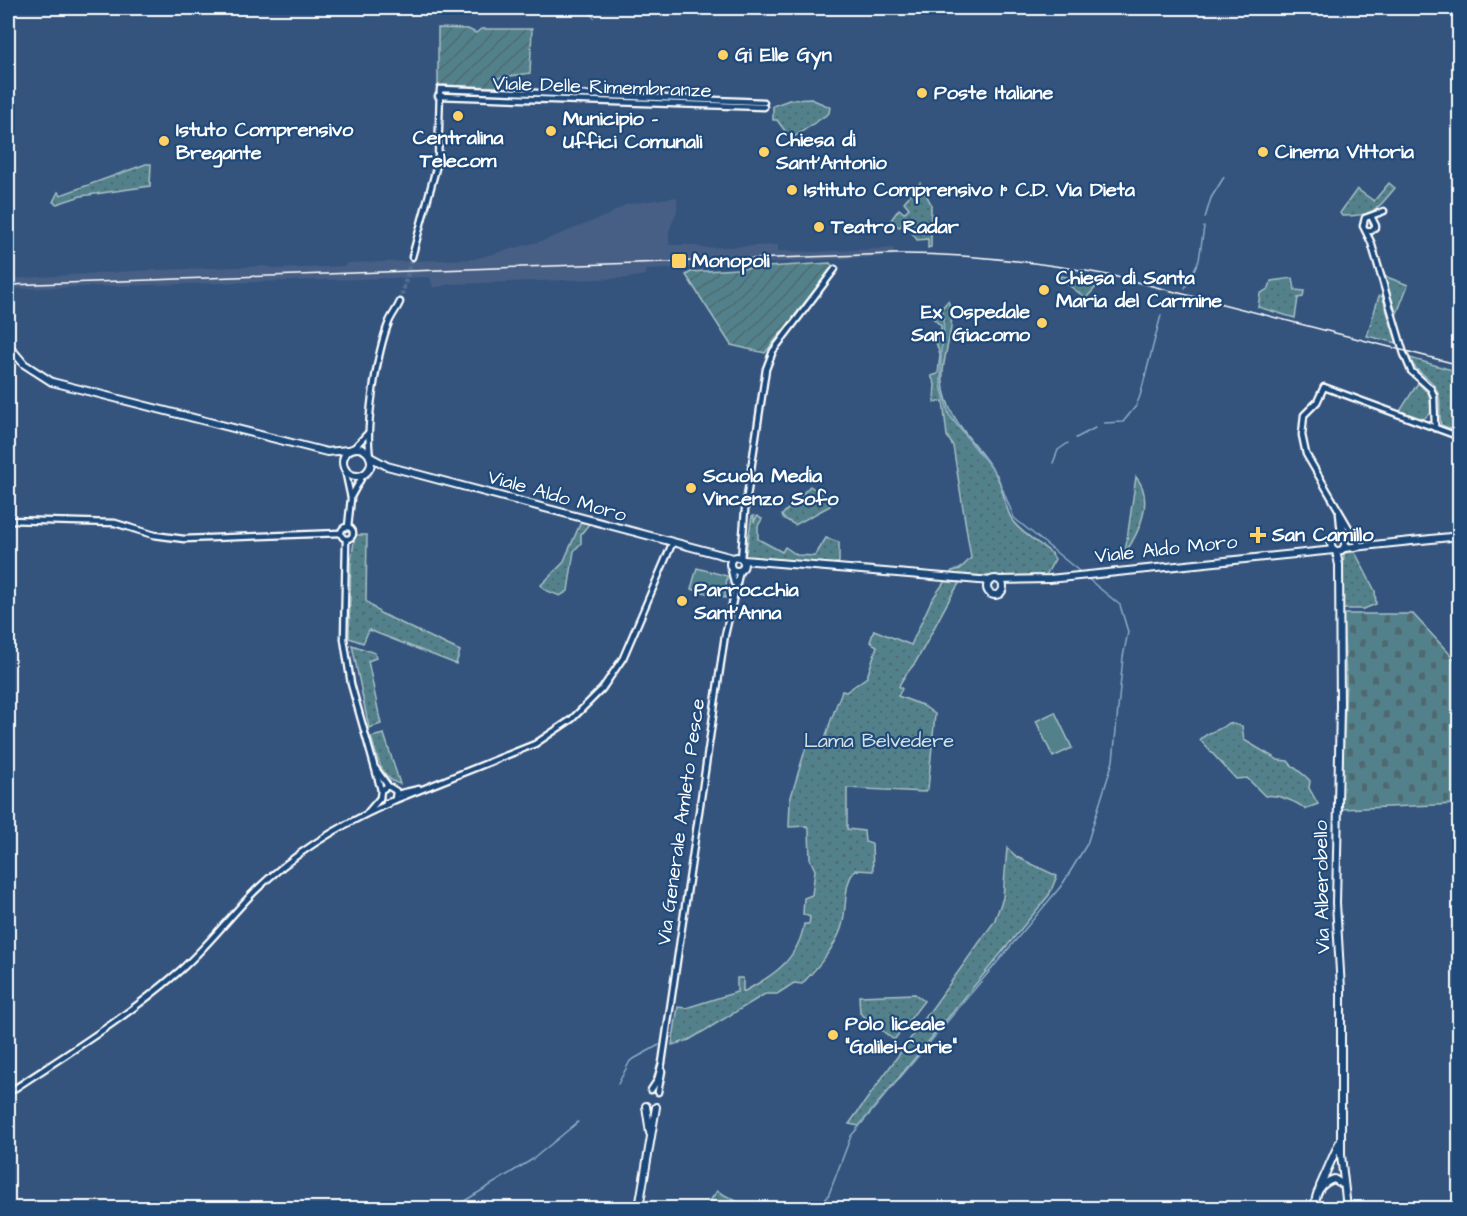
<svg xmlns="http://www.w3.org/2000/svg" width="1467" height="1216" font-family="'Architects Daughter',sans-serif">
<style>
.built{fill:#465e84}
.grass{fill:url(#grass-dots);stroke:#a8c0c5;stroke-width:1.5}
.cemetery{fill:url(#cemetery-stones);stroke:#a8c0c5;stroke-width:1.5}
.garden{fill:url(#garden-furrows);stroke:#a8c0c5;stroke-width:1.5}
.pitch{fill:#52818b;stroke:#a8c0c5;stroke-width:1.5}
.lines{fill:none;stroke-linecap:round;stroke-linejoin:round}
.stream{stroke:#8eadc5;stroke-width:1.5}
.minor-tunnel{stroke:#526e91;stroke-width:4.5;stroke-dasharray:4.5 2;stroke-linecap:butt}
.minor-casing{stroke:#fff;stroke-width:9}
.major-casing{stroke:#fff;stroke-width:10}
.minor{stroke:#1f4a7a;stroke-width:4.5}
.major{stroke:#1f4a7a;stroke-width:6}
.rail{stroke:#fff;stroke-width:1.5}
.poi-dot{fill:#ffd166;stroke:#1f4a7a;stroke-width:2}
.labels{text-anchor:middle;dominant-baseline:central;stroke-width:4.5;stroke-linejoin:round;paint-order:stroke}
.poi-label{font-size:20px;font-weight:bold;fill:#fff;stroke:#1f4a7a;text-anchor:start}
.street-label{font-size:20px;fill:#fff;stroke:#1f4a7a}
.park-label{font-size:20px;fill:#d4e0e2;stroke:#1f4a7a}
</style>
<defs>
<pattern id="grass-dots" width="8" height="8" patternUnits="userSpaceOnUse" patternTransform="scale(1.5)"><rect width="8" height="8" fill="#52818b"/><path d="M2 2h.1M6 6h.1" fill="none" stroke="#4f696f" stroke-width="1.8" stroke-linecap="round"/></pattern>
<pattern id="cemetery-stones" width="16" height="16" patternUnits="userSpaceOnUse" patternTransform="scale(1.5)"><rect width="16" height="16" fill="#52818b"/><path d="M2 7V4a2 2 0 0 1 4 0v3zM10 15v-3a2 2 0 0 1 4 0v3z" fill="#4f696f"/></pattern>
<pattern id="garden-furrows" width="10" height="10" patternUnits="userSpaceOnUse" patternTransform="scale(1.5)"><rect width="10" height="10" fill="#52818b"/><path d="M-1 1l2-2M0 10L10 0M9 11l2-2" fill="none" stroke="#4f696f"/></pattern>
</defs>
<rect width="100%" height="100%" fill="#34547e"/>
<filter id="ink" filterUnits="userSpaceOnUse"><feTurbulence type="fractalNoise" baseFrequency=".0167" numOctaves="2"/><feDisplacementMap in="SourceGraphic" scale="12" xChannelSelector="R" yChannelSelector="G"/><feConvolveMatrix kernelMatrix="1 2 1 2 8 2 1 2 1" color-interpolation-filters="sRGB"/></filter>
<g filter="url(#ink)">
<!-- built -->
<path class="built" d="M677 197V211L669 231V245H693L703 248 778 245V251L818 252 894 248V256L646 270 645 275 628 278 451 284 433 288 430 277 8 289V279L132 271 264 266 278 269 327 267 345 266 348 263 474 259 545 240 608 215 627 204Z"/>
<!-- grass -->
<g class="grass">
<path d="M811 99 830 107 829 113 791 139 777 120H773V106L789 100Z"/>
<path d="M146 164H151L150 186 81 196 57 204 53 202 58 192 61 195Z"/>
<path d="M920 183 931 204V247L928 248V239L917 240 906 223 899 227 891 220 899 209 904 213 909 208 904 202Z"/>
<path d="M1389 183 1395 188C1376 211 1373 216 1342 216L1340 213 1357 189 1374 201Z"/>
<path d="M1061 276 1097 282 1098 285 1086 298 1059 278Z"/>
<path d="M1384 276 1408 285 1396 316Z"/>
<path d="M1293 278 1295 290 1304 291 1303 297 1298 298 1295 318 1258 307 1260 294 1269 288 1271 281Z"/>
<path d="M1379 296H1382L1397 343 1367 336Z"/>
<path d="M948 301C959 328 940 355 943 382 946 420 977 443 995 473 1004 488 1004 506 1012 520 1020 533 1040 543 1051 553L1055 559 1046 575 1006 577 965 575C944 603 933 634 915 663 909 671 903 677 899 686L902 689 898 696 922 705 935 714 928 789 924 792 847 788V829L864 831 865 842 872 844 873 871 855 870C842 886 848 910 841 929 834 949 816 969 802 984L794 983 777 994H765L689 1040 672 1045 678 1007 686 1008 737 992V978H743V992C773 976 798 960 804 924H809L810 917 803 914 804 898 812 895 815 870 810 859 809 830 807 826 789 827 790 800 806 747 824 749C823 738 837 704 842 691L846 692 867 677 877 646 870 642 874 630 911 645 931 601 952 571 960 569 971 558 953 446 947 436 943 401 934 402 935 384 931 376 938 374 940 355 935 339H941V326L933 318Z"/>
<path d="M1410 358 1459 372V432L1441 425C1438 412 1443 399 1435 387 1428 375 1414 372 1410 358Z"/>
<path d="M1418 383 1429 394 1432 412 1423 419 1400 411Z"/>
<path d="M1136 477C1155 499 1139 533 1125 553Z"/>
<path d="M810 486 831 501 830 506 795 525 783 518 782 515Z"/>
<path d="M752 516H754V522L757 516 762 519 758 526V539L782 552 785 547 797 555 815 556 826 538 839 542V562L833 564 745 557Z"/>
<path d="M581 522 589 524 581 534V543L574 551 568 591 560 596 545 590 541 585 563 563Z"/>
<path d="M355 535H367L366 601 380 613 460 651 456 664 369 630 363 643 349 638 351 561Z"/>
<path d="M1355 552 1375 591 1376 604 1364 609H1341L1344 553Z"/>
<path d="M352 645 375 653 376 658 368 661 381 724 369 728Z"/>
<path d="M1229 723 1242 726 1244 740 1278 760 1288 761C1295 770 1304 773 1310 781L1309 788 1318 804 1305 809C1296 801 1276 794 1265 796L1247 778 1236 779 1200 740C1208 730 1219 732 1229 723Z"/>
<path d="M384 734 400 784C380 780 377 754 371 737Z"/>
<path d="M1007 848 1017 857 1057 876 1049 895 859 1126 849 1124 994 922 1003 898Z"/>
<path d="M915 994 924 1001 894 1040 860 1013 859 996Z"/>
<path d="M717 1191 742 1204 740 1208H705Z"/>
</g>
<!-- cemetery -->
<path class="cemetery" d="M1343 614H1413L1459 664V804L1341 809 1346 680Z"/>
<!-- garden -->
<g class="garden">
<path d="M438 28 468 29 476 33 481 29H532L530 73 498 78V87L438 85Z"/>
<path d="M830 263 833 267 765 353 731 345 686 275 691 272Z"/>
</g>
<!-- pitch -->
<g class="pitch">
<path d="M697 568 727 576 725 598 691 589Z"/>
<path d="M1055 712 1072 748 1053 757 1036 721Z"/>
</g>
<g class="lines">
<!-- stream -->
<g class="stream">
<path d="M587 8 594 18"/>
<path d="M1205 218 1211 198 1224 177"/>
<path d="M1185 288 1199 260 1204 227"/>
<path d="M943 311 944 340 941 349V386L949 415 997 475 1014 518 1079 571"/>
<path d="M1104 423 1123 422 1136 406 1140 396 1161 315"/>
<path d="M1076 438 1095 428"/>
<path d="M1053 463 1058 450 1068 443"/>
<path d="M618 1084 630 1061 659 1045"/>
<path d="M453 1208 533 1159 578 1122"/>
<path d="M820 1208 829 1194 851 1136 1062 885 1087 844 1113 761 1123 657 1128 632 1120 605 1087 578"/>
</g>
<!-- minor-tunnel -->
<path class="minor-tunnel" d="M400 302 412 257"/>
<defs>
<g id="minor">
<path d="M438 96 764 107"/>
<path d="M1384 211 1365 218 1363 226 1371 242 1404 354 1411 371 1431 389 1434 396 1435 428"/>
<path d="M1366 230 1371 231 1376 226 1372 218"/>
<path d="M412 257 438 161 440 89 764 102"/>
<path d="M354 448 368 433"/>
<path d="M370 457C365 426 377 352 389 322 392 315 397 309 400 302"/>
<path d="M345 470 351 498 348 527"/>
<path d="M352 495 363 475"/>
<path d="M1343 518 1344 539"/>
<path d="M8 520 115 523 154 535 184 539 340 533"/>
<circle cx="347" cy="533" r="6"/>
<path d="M1335 538 1341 533 1339 513"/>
<path d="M346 540 344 639 351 684 381 790 380 798"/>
<path d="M1359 545 1306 454 1302 435 1304 415 1317 402 1324 387 1460 437"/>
<path d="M741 559 745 510 766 369 773 351 835 269"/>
<path d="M731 569 734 583"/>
<path d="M376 769 388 786"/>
<path d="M381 790 388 786 396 791 395 800 386 803"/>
<path d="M397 794 419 789"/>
<path d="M395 800 535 744 572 719 602 689 623 658 672 544"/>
<path d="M368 812 380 798"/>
<path d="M651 1090 657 1081 662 1063 725 635 740 570"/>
<path d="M658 1092 662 1071"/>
<path d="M8 1093C65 1055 124 1019 176 974 205 950 228 918 255 891 292 855 340 825 388 804"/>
</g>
<g id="major">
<path d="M8 345 24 364 52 382 327 452 348 450"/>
<circle cx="357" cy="462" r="14"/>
<path d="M370 457 387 466 733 558"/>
<circle cx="1338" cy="544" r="7"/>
<path d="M1344 548 1460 536"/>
<path d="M1336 551 1339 565 1340 706 1336 903 1341 989V1155L1347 1208"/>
<circle cx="737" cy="564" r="7"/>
<path d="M743 560 991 581"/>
<circle cx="995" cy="587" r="8"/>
<path d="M999 580 1049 579 1334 550"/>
<path d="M646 1106 650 1133"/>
<path d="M1320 1186 1339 1143"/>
<path d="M639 1208 656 1107"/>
<path d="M1315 1208C1315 1194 1319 1184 1334 1179L1344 1185"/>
</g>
</defs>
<!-- minor casing -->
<use href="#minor" class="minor-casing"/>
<!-- major casing -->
<use href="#major" class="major-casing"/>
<!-- minor -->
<use href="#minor" class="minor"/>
<!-- major -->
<use href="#major" class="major"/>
<!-- rail -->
<path class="rail" d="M8 285 893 254C968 253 1040 262 1113 276L1460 365"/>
</g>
</g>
<!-- markers -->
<g class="poi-dot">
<circle cx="723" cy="55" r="6"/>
<circle cx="922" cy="93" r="6"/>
<circle cx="458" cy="116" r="6"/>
<circle cx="551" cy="131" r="6"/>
<circle cx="164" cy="141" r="6"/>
<circle cx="764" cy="152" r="6"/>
<circle cx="1263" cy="152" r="6"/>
<circle cx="792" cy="190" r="6"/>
<circle cx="819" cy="227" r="6"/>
<rect x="671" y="253" width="16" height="16" rx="3"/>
<circle cx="1044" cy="290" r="6"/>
<circle cx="1042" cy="323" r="6"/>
<circle cx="691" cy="488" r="6"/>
<path d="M1255 526h6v6h6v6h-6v6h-6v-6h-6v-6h6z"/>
<circle cx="682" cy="601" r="6"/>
<circle cx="833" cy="1035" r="6"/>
</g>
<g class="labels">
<!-- poi labels -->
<g class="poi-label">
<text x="735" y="55">Gi Elle Gyn</text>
<text x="934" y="93">Poste Italiane</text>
<text x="563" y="119">Municipio -<tspan x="563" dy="23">Uffici Comunali</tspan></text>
<text x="176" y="130">Istuto Comprensivo<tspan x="176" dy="23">Bregante</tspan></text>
<text x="458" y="138" text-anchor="middle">Centralina<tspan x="458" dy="23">Telecom</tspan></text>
<text x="776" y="140">Chiesa di<tspan x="776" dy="23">Sant'Antonio</tspan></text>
<text x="1275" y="152">Cinema Vittoria</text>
<text x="804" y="190">Istituto Comprensivo 1° C.D. Via Dieta</text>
<text x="831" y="227">Teatro Radar</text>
<text x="692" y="261">Monopoli</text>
<text x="1056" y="278">Chiesa di Santa<tspan x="1056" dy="23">Maria del Carmine</tspan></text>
<text x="1030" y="312" text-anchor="end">Ex Ospedale<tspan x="1030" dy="23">San Giacomo</tspan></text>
<text x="703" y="476">Scuola Media<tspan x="703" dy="23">Vincenzo Sofo</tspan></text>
<text x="1272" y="535">San Camillo</text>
<text x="694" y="590">Parrocchia<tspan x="694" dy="23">Sant'Anna</tspan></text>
<text x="845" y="1024">Polo liceale<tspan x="845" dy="23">"Galilei-Curie"</tspan></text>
</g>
<!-- street labels -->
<g class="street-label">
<text transform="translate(602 87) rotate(2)">Viale Delle Rimembranze</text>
<text transform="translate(557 496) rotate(16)">Viale Aldo Moro</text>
<text transform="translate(1166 549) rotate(-6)">Viale Aldo Moro</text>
<text transform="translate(681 822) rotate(-82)">Via Generale Amleto Pesce</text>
<text transform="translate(1322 887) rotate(-91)">Via Alberobello</text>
</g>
<!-- park labels -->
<g class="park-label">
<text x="879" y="741">Lama Belvedere</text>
</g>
</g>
<!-- margin -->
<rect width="1467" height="1216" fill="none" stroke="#1f4a7a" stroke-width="30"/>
<rect x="15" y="15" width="1437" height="1186" fill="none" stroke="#fff" stroke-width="2" filter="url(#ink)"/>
</svg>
